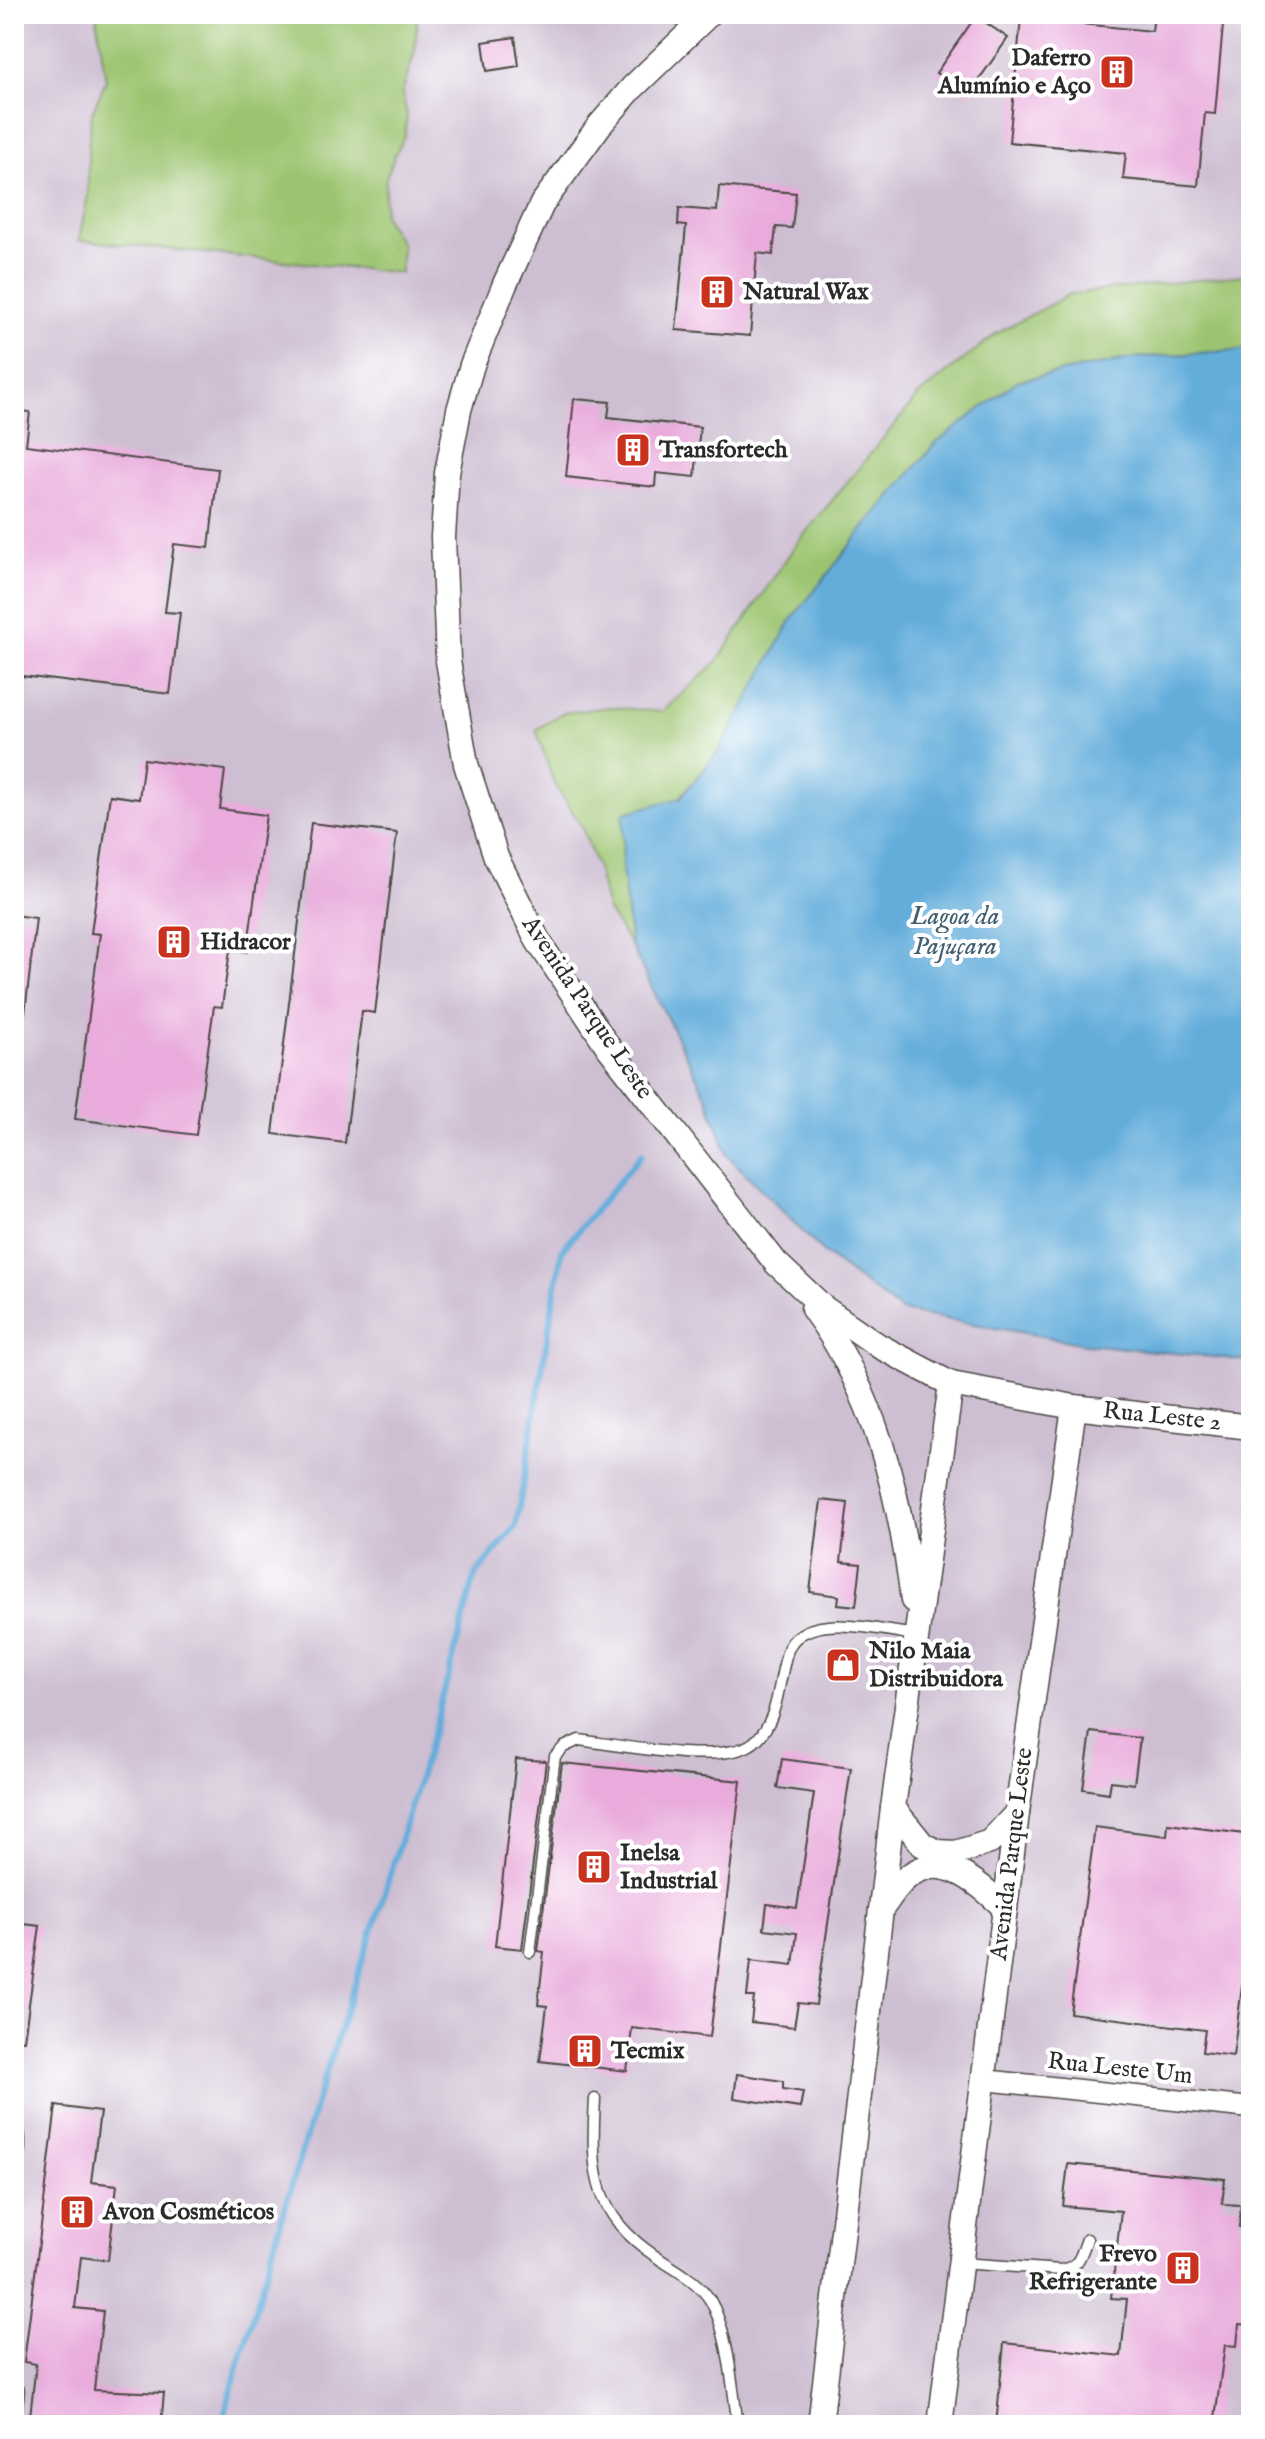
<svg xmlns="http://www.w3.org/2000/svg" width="1265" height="2439" font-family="'IM FELL English',serif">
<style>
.industrial{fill:#cdbed2}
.green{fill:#9cc470;stroke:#64784e;stroke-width:2}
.water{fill:#63addb;stroke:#476c83;stroke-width:2}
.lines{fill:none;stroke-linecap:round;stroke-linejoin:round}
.stream{stroke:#63addb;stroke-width:6}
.building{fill:#e9abdb}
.service-casing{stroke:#494643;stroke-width:13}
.minor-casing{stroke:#494643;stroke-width:23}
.tertiary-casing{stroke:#494643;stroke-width:27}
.service{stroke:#fff;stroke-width:10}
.minor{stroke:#fff;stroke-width:20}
.tertiary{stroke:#fff;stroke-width:24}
.labels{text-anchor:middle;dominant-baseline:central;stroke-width:8;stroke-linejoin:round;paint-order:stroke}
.poi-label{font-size:24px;font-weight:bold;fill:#2b2b2b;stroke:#fff;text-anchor:start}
.street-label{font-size:24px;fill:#2b2b2b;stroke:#fff}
.water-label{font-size:26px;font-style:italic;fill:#415f71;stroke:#fff}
</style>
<rect width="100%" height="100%" fill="#fff"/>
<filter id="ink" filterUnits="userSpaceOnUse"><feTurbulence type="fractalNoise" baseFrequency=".0125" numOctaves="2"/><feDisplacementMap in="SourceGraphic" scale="16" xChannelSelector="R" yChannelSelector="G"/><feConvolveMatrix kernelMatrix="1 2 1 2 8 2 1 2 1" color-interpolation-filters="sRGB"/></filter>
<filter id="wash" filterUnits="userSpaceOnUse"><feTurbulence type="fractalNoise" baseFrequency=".006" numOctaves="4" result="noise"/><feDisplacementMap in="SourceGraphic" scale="32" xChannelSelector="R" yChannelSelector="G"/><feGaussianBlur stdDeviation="1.8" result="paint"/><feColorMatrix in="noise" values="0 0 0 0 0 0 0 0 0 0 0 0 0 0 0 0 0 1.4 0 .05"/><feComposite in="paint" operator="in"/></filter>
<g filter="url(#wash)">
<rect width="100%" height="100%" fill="#f6e2ca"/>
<!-- industrial -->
<rect class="industrial" x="14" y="14" width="1237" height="2411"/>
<!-- green -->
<g class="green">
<path d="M96 14H412L417 22 415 51 402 93 407 114 405 136 395 154 386 178 384 216 402 245 400 273 79 240 88 195V147L92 113 106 80Z"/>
<path d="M1251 274V349L1134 358 1017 381 792 619 720 750 679 799 624 814 622 868 631 946 607 909 597 868 581 825 554 783 536 730 562 713 610 707 662 712 717 662 797 543 919 395 997 333 1070 294Z"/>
</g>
<!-- water -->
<path class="water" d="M1251 349V1361L1086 1344 901 1311 825 1254 727 1155 708 1099 631 946 622 868 624 813 680 798 720 750 792 619 868 523 934 445 1017 381 1134 358Z"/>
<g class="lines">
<!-- stream -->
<path class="stream" d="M221 2425 316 2103 378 1914 435 1726 475 1576 516 1526 562 1250 642 1154"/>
</g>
<g id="blocks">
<!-- building -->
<g class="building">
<path d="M1154 14H1224L1215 114 1205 113 1198 186 1123 179 1126 153 1009 142 1021 18 1152 31Z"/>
<path d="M976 16 1008 38 968 95 936 73Z"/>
<path d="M515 37 519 66 487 71 483 42Z"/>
<path d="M719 186 796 193 792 228 776 227 773 255 757 253 750 336 676 330 686 226 678 225 679 208 717 211Z"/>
<path d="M574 399 610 402 608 417 700 427 695 477 656 473 655 487 566 477Z"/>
<path d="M14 410 30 412 26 445 218 469 209 548 174 544 165 612 180 613 170 694 14 675Z"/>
<path d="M144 759 225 770 220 809 266 815 247 952 230 950 222 1007 214 1006 196 1135 75 1119 100 934 91 933 110 795 139 799Z"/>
<path d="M311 823 397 833 375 1013 362 1011 345 1143 273 1134Z"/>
<path d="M14 915 36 918 25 1013H14Z"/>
<path d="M821 1500 848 1503 841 1562 861 1564 856 1606 838 1604 839 1596 810 1592Z"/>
<path d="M1091 1732 1140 1738 1134 1784 1111 1781 1109 1793 1083 1789Z"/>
<path d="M516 1759 546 1761 522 1949 495 1946Z"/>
<path d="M782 1759 851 1768 816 2005 798 2003 794 2027 751 2022 754 1997H747L751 1960 793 1965 797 1933 764 1929 767 1904 797 1908 814 1793 777 1788Z"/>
<path d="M562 1763 741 1781 710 2037 632 2028 627 2071 540 2061 547 2006 538 2005 544 1952 538 1951Z"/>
<path d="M1168 1824 1251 1835V1917L1233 2056 1202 2052 1205 2030 1070 2013 1095 1827 1167 1836Z"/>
<path d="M14 1923 40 1926 24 2040 14 2039Z"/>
<path d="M737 2074 783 2081V2089L803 2092 800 2108 734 2098Z"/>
<path d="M56 2106 100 2112 91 2182 117 2185 108 2260 81 2257 75 2308 103 2311 94 2390 164 2393 161 2425H29L36 2364 24 2362Z"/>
<path d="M1068 2164 1225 2179 1222 2204 1241 2205 1239 2227 1251 2229V2325L1239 2324 1237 2346 1225 2345 1214 2425H996L1004 2343 1121 2356 1127 2299 1111 2298 1121 2211 1063 2206Z"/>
</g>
</g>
</g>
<g filter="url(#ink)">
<use href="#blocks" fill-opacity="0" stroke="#494643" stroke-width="2"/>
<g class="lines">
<defs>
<g id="service">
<path d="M530 1952 555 1756 564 1747 579 1740C618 1745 715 1764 748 1746 762 1739 771 1721 775 1706 779 1693 784 1657 789 1647 809 1610 883 1631 916 1635"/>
<path d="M595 2099C591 2172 592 2214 658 2258 677 2271 698 2281 710 2300 729 2332 732 2388 738 2425"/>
<path d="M14 2114C25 2136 18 2165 14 2188"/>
<path d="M961 2263 1061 2270C1080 2266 1080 2257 1087 2239"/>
<path d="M14 2425 19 2391"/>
</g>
<path id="minor" d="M984 2080 1251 2108"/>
<g id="tertiary">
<path d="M709 14 632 88 599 126 542 204 505 284 472 365 459 410 447 473 443 537 448 661 466 764 496 857 538 941 609 1048 776 1263 824 1308 879 1346 951 1384 1074 1407 1251 1427"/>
<path d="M813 1309C876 1393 900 1497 913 1600"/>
<path d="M893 1808 923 1845 938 1852 956 1853 990 1842 1017 1813"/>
<path d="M882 1908C888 1900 894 1890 901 1883 938 1845 977 1882 1005 1908"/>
<path d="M820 2425 893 1808 951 1384"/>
<path d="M940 2425 1017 1813 1074 1407"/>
</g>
</defs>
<!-- service casing -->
<use href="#service" class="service-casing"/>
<!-- minor casing -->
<use href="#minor" class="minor-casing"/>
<!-- tertiary casing -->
<use href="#tertiary" class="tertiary-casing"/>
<!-- service -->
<use href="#service" class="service"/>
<!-- minor -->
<use href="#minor" class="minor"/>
<!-- tertiary -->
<use href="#tertiary" class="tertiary"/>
</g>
</g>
<!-- icons -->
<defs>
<symbol id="building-square" viewBox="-11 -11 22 22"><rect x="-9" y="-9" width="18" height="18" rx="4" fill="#c8321e" stroke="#fff"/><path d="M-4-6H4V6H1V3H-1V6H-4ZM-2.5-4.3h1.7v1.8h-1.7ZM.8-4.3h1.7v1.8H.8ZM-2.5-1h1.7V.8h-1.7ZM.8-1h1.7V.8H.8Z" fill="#fff"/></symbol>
<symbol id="shop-square" viewBox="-11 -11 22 22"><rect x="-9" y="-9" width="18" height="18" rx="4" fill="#c8321e" stroke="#fff"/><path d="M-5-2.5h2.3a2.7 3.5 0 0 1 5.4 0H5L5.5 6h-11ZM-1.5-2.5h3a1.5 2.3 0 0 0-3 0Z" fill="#fff"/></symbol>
</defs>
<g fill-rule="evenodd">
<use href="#building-square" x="1097" y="52" width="40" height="40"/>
<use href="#building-square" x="697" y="272" width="40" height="40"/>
<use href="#building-square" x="613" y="430" width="40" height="40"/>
<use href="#building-square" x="154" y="922" width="40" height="40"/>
<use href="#shop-square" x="823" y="1645" width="40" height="40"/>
<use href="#building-square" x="574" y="1847" width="40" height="40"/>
<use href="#building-square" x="565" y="2031" width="40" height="40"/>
<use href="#building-square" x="57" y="2192" width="40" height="40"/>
<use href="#building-square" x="1163" y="2248" width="40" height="40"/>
</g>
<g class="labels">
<!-- poi labels -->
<g class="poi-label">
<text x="1091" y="58" text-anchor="end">Daferro<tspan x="1091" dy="28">Alumínio e Aço</tspan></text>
<text x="743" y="292">Natural Wax</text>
<text x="659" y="450">Transfortech</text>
<text x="200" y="942">Hidracor</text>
<text x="869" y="1651">Nilo Maia<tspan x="869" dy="28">Distribuidora</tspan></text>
<text x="620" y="1853">Inelsa<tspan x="620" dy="28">Industrial</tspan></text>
<text x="611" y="2051">Tecmix</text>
<text x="103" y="2212">Avon Cosméticos</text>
<text x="1157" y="2254" text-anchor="end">Frevo<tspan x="1157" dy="28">Refrigerante</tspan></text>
</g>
<!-- street labels -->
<g class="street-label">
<text transform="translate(587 1008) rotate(56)">Avenida Parque Leste</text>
<text transform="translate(1162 1417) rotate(6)">Rua Leste 2</text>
<text transform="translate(1012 1854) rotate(-83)">Avenida Parque Leste</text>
<text transform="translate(1120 2069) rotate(6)">Rua Leste Um</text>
</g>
<!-- water labels -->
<g class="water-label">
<text x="955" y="916">Lagoa da<tspan x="955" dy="30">Pajuçara</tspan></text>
</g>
</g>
<!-- margin -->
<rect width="1265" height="2439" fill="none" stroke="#fff" stroke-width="48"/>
</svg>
